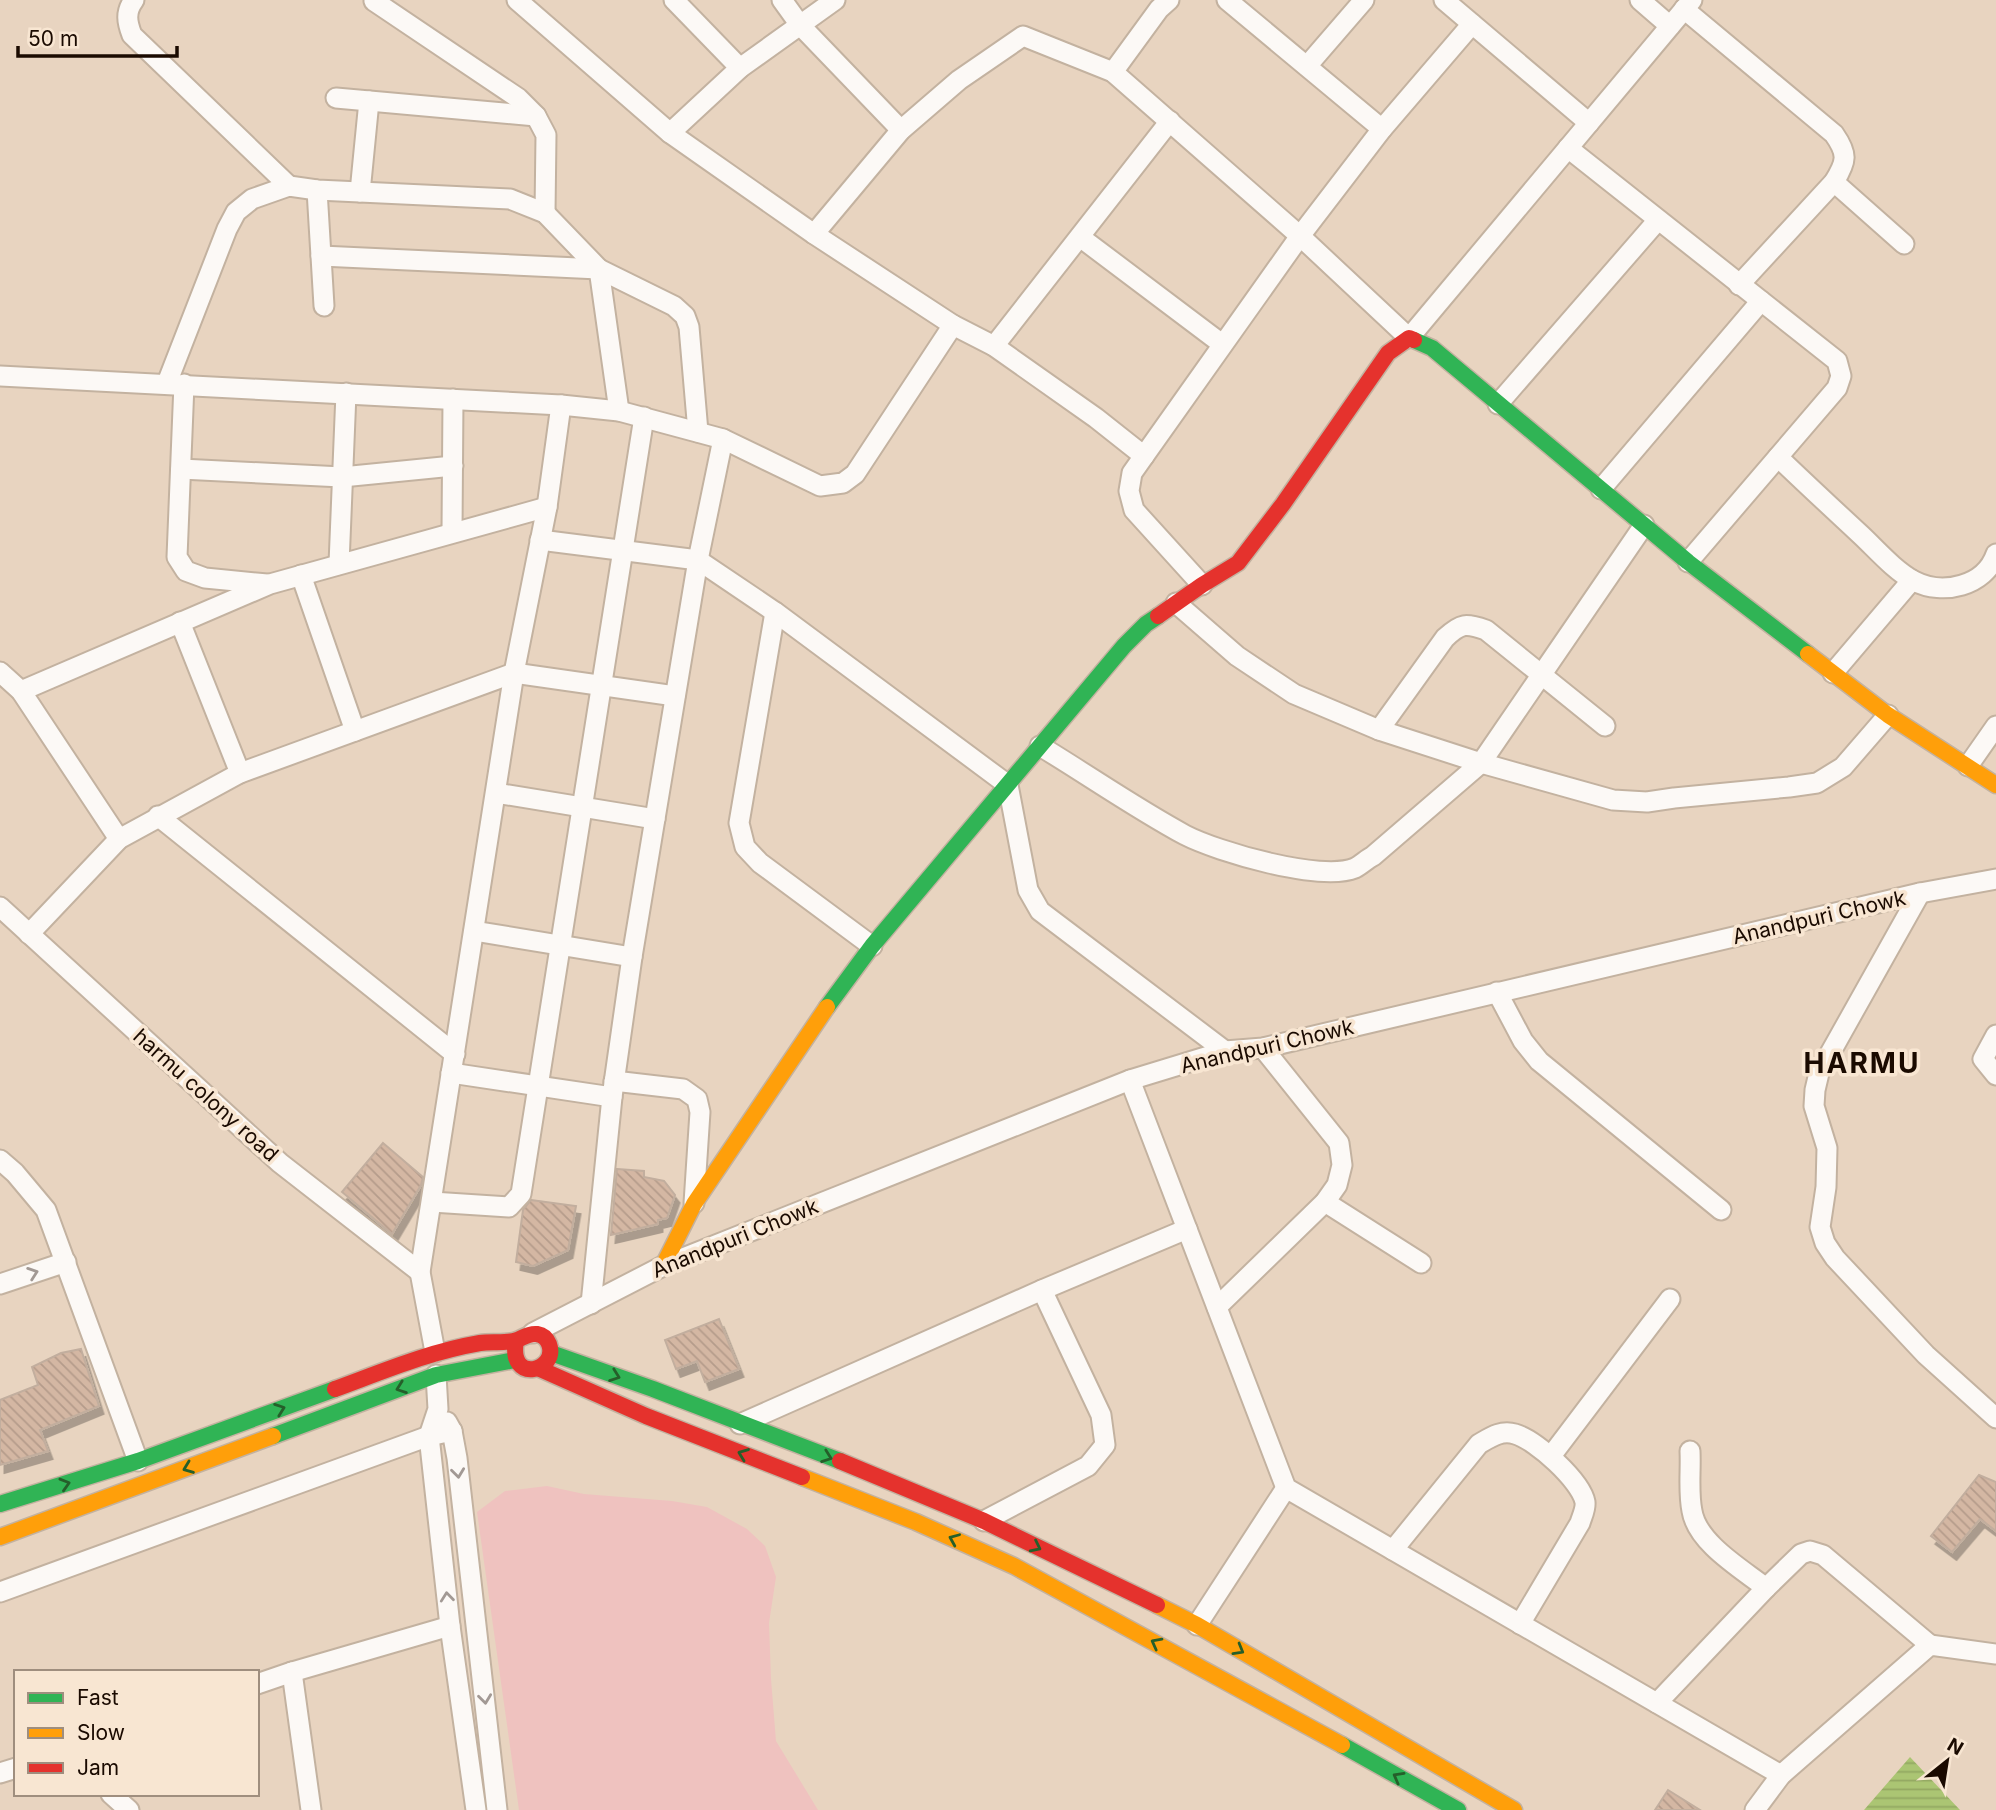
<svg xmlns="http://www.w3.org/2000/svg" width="1996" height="1810" font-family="Inter,sans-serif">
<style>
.pitch{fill:#efc2bf}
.water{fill:url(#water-rules)}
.building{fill:url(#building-back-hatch);stroke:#c2ae9e;stroke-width:2;filter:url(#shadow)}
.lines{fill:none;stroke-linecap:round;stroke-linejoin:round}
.street-casing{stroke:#c3b2a0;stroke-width:23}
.fast-casing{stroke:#c3b2a0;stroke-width:19}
.slow-casing{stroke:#c3b2a0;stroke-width:19}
.jam-casing{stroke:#c3b2a0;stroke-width:19}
.street{stroke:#fcf9f6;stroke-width:19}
.fast{stroke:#30b455;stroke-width:16}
.slow{stroke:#ff9f0a;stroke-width:16}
.jam{stroke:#e5322d;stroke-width:16}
.oneway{stroke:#a29994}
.oneway2{stroke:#255f2a}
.labels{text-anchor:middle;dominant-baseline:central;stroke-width:7;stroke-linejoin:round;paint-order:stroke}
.street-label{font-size:21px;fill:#1a0a00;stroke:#f8e6d2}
.district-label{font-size:28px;font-weight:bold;letter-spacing:2px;fill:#1a0a00;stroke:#f8e6d2}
</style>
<defs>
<pattern id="water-rules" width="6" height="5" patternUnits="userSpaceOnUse" patternTransform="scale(1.75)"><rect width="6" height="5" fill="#abc573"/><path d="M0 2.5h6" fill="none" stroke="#93a862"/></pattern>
<pattern id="building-back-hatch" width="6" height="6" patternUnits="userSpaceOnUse" patternTransform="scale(1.75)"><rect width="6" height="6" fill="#d4b7a3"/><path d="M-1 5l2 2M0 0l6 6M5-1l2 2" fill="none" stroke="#b59c8b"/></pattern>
<filter id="shadow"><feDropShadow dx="4.5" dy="8" stdDeviation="0" flood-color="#0004"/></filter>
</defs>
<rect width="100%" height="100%" fill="#e8d4c0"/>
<!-- pitch -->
<path class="pitch" d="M547 1486 584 1494 672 1501 707 1507 747 1529 765 1546 776 1577 769 1623 771 1679 776 1741 818 1810H519L477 1512 505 1491Z"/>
<!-- water -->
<path class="water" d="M1910 1757 1960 1810H1864Z"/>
<!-- building -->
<g class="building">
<path d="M383 1143 423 1177 421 1185 392 1234 342 1192Z"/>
<path d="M617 1169 644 1171V1177L664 1181 675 1195 667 1218 658 1220V1224L611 1235Z"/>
<path d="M531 1200 576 1206 568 1250 533 1266 516 1262 523 1210Z"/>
<path d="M719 1319 739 1369 705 1382 697 1361 676 1369 665 1340Z"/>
<path d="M81 1349 99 1406 40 1430 48 1451 0 1465V1400L38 1385 32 1367 61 1353Z"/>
<path d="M1979 1475 1996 1482V1531L1980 1519 1952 1552 1931 1536Z"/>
<path d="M1668 1790 1700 1810H1655Z"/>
</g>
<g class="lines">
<defs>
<g id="street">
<path d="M134 0C125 12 127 22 132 35L289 186"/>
<path d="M517 0 670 133 814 234 953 325 994 346 1096 418 1144 456 1132 473 1129 491 1134 510 1202 585"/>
<path d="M674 0 740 68"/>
<path d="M782 0 800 25 901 130"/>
<path d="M1227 0 1382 129"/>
<path d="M1444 0 1589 123"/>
<path d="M1640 0 1670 26"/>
<path d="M374 1 518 98 536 116 546 135 545 213"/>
<path d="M1684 9 1834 134C1848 154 1847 161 1834 182L1739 285"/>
<path d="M1307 66 1364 0"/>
<path d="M1113 72 1159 9 1169 0"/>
<path d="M336 98 536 116"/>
<path d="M670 133 740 68 835 0"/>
<path d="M1568 148 1837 361 1841 376 1837 388 1688 562"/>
<path d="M1834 182 1904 244"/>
<path d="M317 190 324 306"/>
<path d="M360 192 369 101"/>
<path d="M814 234 901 130 959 80 1023 36 1113 72 1300 236 1409 338 1692 0"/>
<path d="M1080 237 1222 344"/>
<path d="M321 256 599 269 674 306 685 316 689 327 698 432"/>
<path d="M994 346 1170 121"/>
<path d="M0 376 561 405 619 411 723 439 820 486 843 483 855 474 953 325"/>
<path d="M167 383 227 229 236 212 252 199 289 186 317 190 510 199 545 213 599 269 619 411"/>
<path d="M184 384 177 557 186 571 205 578 267 584"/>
<path d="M1498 404 1658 220"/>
<path d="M1144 456 1300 236 1382 129 1472 24"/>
<path d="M1778 457C1805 483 1833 509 1861 535 1877 550 1894 570 1914 581 1943 596 1985 586 1996 554"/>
<path d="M181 469 342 477 453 466"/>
<path d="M1601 489 1761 301"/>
<path d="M452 532 453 399"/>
<path d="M540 540 698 560 775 612 1008 785 1028 890 1040 911 1225 1051"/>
<path d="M339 564 346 393"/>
<path d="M301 575 355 731"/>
<path d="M1176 603 1237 656 1294 694 1379 730 1481 763 1613 800 1647 802 1674 798 1789 787 1817 783 1843 767 1888 715"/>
<path d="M775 612 739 823 745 847 760 863 872 946"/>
<path d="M180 622 240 773"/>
<path d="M0 672 21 691 119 839"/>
<path d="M1833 673 1912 580"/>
<path d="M21 691 270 584 547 507"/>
<path d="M1379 730 1445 638C1461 623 1466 623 1486 630L1605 726"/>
<path d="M1040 746C1088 775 1135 808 1185 835 1218 852 1321 882 1355 868 1361 865 1367 859 1373 856L1481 763 1644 525"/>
<path d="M1968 766 1996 726"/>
<path d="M496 793 655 819"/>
<path d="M158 816 455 1054"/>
<path d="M1920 893 1819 1073 1815 1090 1814 1106 1827 1148 1826 1187 1820 1227 1825 1243 1835 1258 1926 1355 1996 1418"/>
<path d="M0 907 280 1163 420 1272"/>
<path d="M474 931 632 957"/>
<path d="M29 934 119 839 240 773 514 673 675 696"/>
<path d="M1497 992 1523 1041 1539 1061 1721 1210"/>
<path d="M1996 1035 1983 1059 1996 1075"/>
<path d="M451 1073 612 1097"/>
<path d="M1130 1080 1286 1488 1781 1775"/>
<path d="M614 1081 683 1089 697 1099 700 1112 694 1203"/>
<path d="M0 1160 15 1173 46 1210 138 1461"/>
<path d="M432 1202 509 1207 521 1194 644 417"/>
<path d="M1325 1202 1421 1263"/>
<path d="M0 1284 66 1262"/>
<path d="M591 1304 612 1097 632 957 698 560 723 439"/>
<path d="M1217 1307 1325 1202 1337 1185 1342 1165 1339 1143 1263 1048"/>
<path d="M533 1333 663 1266 1130 1080 1225 1051 1263 1048 1920 893 1996 879"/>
<path d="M435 1352 420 1272 514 673 547 507 561 405"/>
<path d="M436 1375 438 1409 429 1436 450 1626 476 1810"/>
<path d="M447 1422 452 1431 457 1458 497 1810"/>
<path d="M740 1424 1042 1290 1187 1229"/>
<path d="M1690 1451C1691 1471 1688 1492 1692 1511 1697 1543 1742 1569 1766 1588"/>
<path d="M1551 1456 1670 1299"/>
<path d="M984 1521 1088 1466 1105 1445 1101 1415 1042 1290"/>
<path d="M1393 1550 1479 1444C1491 1437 1501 1430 1515 1434 1536 1440 1581 1481 1585 1502 1586 1509 1582 1516 1580 1523L1520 1624"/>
<path d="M0 1592 429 1436 452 1431"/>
<path d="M1197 1625 1286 1488"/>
<path d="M292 1672 311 1810"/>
<path d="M257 1684 292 1672 450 1626"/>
<path d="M1657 1703 1766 1588 1801 1554 1810 1551 1823 1555 1930 1645"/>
<path d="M0 1773 16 1768"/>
<path d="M111 1794 129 1810"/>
<path d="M1755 1810 1781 1775 1930 1645 1996 1654"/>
</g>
<g id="fast">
<path d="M1414 340 1432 348 1688 562 1808 654"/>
<path d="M827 1007 872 946 1124 646 1146 624 1158 616"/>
<path d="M551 1353 653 1389 840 1461"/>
<path d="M273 1436 436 1375 515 1360"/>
<path d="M0 1504 138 1461 335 1389"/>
<path d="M1342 1745 1458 1810"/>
</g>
<g id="slow">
<path d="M1808 654 1888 715 1996 785"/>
<path d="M663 1266 694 1204 827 1007"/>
<path d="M802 1477 916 1522 1014 1566 1342 1745"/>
<path d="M0 1537 273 1436"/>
<path d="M1157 1605 1197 1625 1514 1810"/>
</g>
<g id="jam">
<path d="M1158 616 1202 585 1238 563 1283 504 1388 353 1409 338 1414 340"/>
<path d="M540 1369 646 1416 802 1477"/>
<path d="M335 1389C384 1371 428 1352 480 1343 491 1341 506 1344 517 1340 524 1337 529 1333 537 1334 543 1335 547 1339 549 1344 559 1371 508 1385 516 1341"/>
<path d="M840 1461 984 1521 1157 1605"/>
</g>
</defs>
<!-- street casing -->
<use href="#street" class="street-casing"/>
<!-- fast casing -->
<use href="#fast" class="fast-casing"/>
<!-- slow casing -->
<use href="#slow" class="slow-casing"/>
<!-- jam casing -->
<use href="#jam" class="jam-casing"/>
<!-- street -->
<use href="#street" class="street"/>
<!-- fast -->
<use href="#fast" class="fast"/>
<!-- slow -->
<use href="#slow" class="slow"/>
<!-- jam -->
<use href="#jam" class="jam"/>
</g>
<!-- one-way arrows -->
<defs><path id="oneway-chevron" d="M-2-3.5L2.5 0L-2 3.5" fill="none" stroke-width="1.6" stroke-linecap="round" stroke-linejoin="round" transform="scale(1.75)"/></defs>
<g class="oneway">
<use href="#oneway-chevron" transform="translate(33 1273) rotate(-19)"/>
<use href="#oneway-chevron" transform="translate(458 1473) rotate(83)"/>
<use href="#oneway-chevron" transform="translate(447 1597) rotate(-96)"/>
<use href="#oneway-chevron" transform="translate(485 1699) rotate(83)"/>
</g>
<g class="oneway2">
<use href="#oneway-chevron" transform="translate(615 1376) rotate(20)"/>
<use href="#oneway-chevron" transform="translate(401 1388) rotate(160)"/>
<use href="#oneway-chevron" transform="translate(280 1409) rotate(-20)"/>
<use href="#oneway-chevron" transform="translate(743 1454) rotate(-159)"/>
<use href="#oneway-chevron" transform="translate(827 1457) rotate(20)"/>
<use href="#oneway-chevron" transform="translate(188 1468) rotate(159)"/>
<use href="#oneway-chevron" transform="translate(65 1484) rotate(-17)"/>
<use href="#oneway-chevron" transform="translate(954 1539) rotate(-157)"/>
<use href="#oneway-chevron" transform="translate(1036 1547) rotate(26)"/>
<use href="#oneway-chevron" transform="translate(1156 1643) rotate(-152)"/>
<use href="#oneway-chevron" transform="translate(1239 1650) rotate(30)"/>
<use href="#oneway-chevron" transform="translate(1398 1777) rotate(-151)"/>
</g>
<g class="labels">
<!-- street labels -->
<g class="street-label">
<text transform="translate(1819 917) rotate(-13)">Anandpuri Chowk</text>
<text transform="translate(1267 1046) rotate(-13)">Anandpuri Chowk</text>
<text transform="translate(206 1095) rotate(42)">harmu colony road</text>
<text transform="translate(735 1238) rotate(-22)">Anandpuri Chowk</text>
</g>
<!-- district labels -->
<g class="district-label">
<text x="1862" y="1063">HARMU</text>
</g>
</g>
<!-- legend -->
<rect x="14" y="1670" width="245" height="126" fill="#f8e6d2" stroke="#9f8e7e" stroke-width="2"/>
<rect x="28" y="1693" width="35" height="10" fill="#30b455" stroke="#9f8e7e" stroke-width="2"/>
<text x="77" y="1705" font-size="21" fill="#1a0a00">Fast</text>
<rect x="28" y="1728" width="35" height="10" fill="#ff9f0a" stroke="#9f8e7e" stroke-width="2"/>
<text x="77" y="1740" font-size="21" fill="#1a0a00">Slow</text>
<rect x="28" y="1763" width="35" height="10" fill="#e5322d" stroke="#9f8e7e" stroke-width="2"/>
<text x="77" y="1775" font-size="21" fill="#1a0a00">Jam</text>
<!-- north arrow -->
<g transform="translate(1947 1761) rotate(30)" stroke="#f8e6d2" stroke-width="5" paint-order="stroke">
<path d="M0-5L12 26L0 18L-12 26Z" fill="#1a0a00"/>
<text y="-10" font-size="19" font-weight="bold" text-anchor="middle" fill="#1a0a00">N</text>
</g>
<!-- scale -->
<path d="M18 46v10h159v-10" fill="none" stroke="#1a0a00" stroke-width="3.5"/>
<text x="28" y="46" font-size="21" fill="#1a0a00" stroke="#f8e6d2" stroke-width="5" paint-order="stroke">50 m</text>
</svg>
